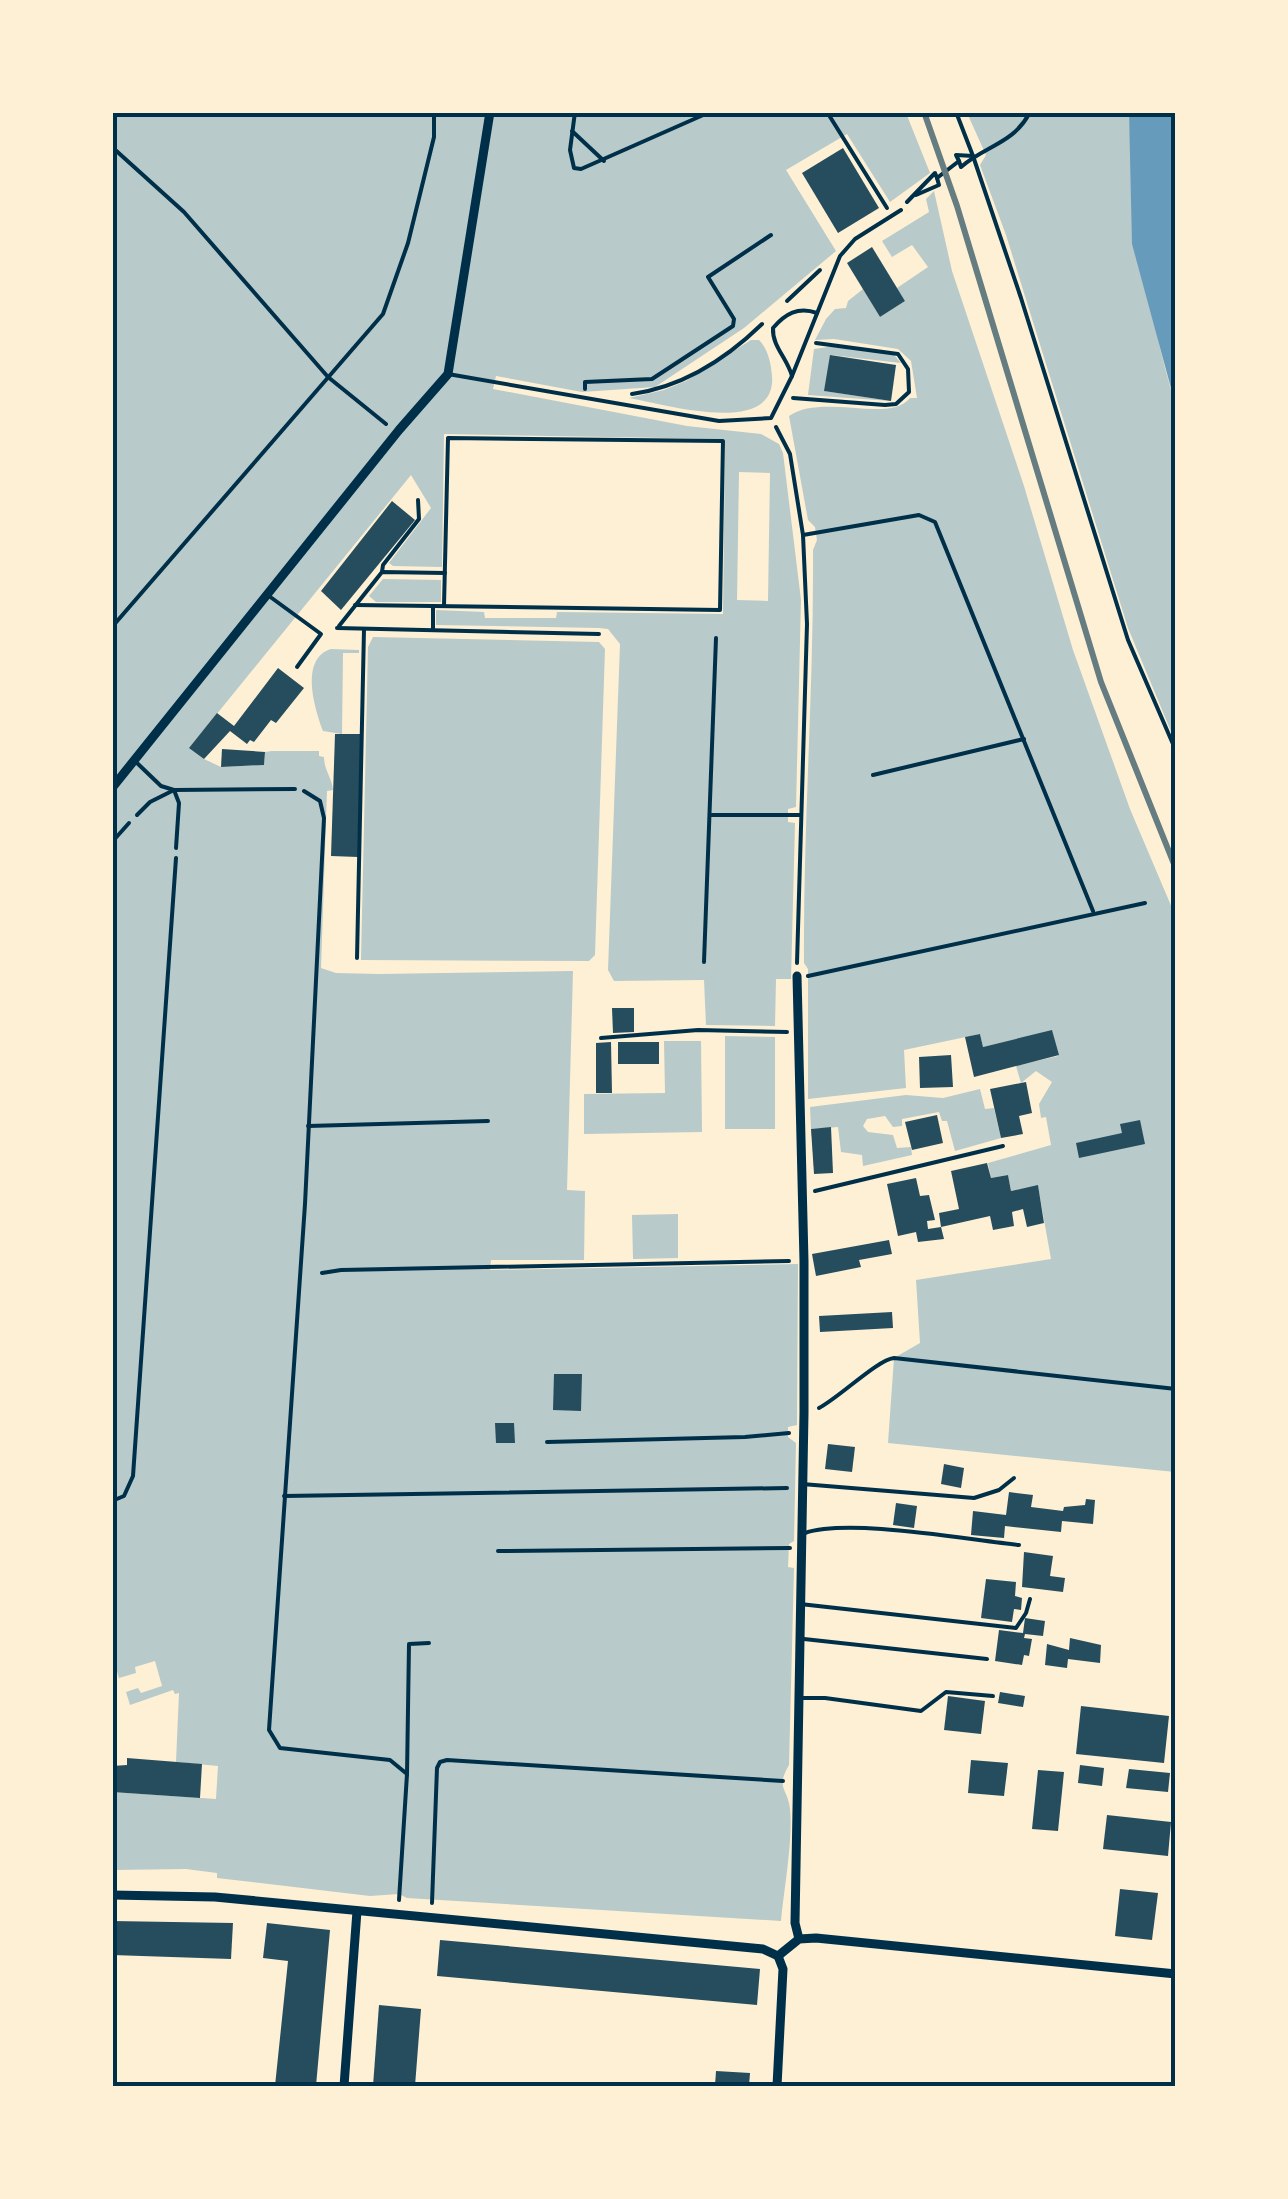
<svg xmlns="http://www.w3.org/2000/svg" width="1288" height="2199" font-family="'Noto Sans',sans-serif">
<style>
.green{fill:#b9caca;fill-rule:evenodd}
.water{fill:#669bbc}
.building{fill:#264d5e}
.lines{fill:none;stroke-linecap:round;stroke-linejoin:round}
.path{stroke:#003049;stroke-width:4}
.service{stroke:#003049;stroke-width:4}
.minor{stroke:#003049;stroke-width:9}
.rail{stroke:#657d81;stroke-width:6}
.neatline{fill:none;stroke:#003049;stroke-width:4}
</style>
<rect width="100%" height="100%" fill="#fdf0d5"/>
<!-- green -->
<g class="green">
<path d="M113 113H906L930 173 890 202 847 134 786 170 836 251 744 328 655 387 582 392 496 376 493 389 687 426 761 434 779 444 783 453 801 600 796 807 788 809V822L795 823 791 979H776L775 1026 706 1025 704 980 614 981 608 970 620 644 608 629 599 628 436 625V610L484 612 485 618H556L557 612 723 614 725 439 444 434 442 567 393 566 389 563 431 508 411 475 190 747 204 759 221 767 264 765 265 752 272 751H319V756L324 757C324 770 332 778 333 790L327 791 321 968 336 973 379 974 573 971 567 1190 585 1191 584 1260H491L490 1270 798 1264 797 1425 788 1427V1437L796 1443 794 1541 789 1544 788 1567 794 1568 789 1765C775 1789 788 1788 790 1809 793 1841 784 1889 781 1921L407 1898 399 1894 370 1896 217 1878V1873L186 1869 113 1870V1792L216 1799 218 1766 176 1762 179 1693 175 1694 173 1690 130 1705 126 1692 138 1688 141 1693 162 1686 155 1661 135 1667 136 1673 119 1678 113 1658ZM739 472 770 473 768 601 737 600Z"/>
<path d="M967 113H1129C1133 208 1147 312 1175 403V741L1128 628 1006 235 980 165 986 155Z"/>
<path d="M934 191 952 271 1024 486 1073 650 1130 809 1175 915V1472L888 1443 894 1358 920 1343 916 1280 1051 1259 1038 1186 1011 1191 1008 1175 991 1178 988 1163 1051 1145 1046 1117 1041 1118 1039 1104 1052 1082 1036 1071 1021 1083 1016 1066 1058 1056 1052 1031 983 1047 980 1034 904 1050 906 1088 808 1099V969L804 963C803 825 814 688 813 550L817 540 815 527 808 520 789 416C823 393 889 424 910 398H917L911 361 898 349 834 339 815 340 826 319 835 309 846 308 848 301 863 289 880 317 905 301 897 288 928 267 912 245 892 257 882 241 929 212 926 199Z"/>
<path d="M751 340H759C768 349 771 363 772 376 777 438 663 404 629 398L664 390 686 381Z"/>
<path d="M835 346 894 355 901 363 831 355 825 391 891 401 808 395 814 349Z"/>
<path d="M383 579 441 580V602H376L369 596Z"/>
<path d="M373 637 599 642 605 649 595 955 589 961 361 960 368 647Z"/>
<path d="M331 649 359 650V653H343L342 734 323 731C315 709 299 659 331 649Z"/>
<path d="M725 1036 775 1037V1129H725Z"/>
<path d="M664 1041H701L702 1132 584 1134V1094L665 1093Z"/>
<path d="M980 1089 985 1109 994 1108 1001 1138 955 1151 947 1121H942L939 1112 902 1119V1126L893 1127 885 1116 867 1119 863 1126 868 1132 893 1135 897 1148 911 1147 912 1155 863 1166 862 1155 841 1152 838 1127 811 1129 810 1107 906 1095 943 1098Z"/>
<path d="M678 1214V1258L633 1259 632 1215Z"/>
</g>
<!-- water -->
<path class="water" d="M1129 113H1175V403L1132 244Z"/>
<!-- building -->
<g class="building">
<path d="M843 148 879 208 838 233 802 173Z"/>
<path d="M872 247 905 301 880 317 847 263Z"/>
<path d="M830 355 896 365 891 401 824 391Z"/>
<path d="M392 501 415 520 341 610 321 591Z"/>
<path d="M278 668 304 688 276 723 271 720 254 742 250 740 247 744 230 731 204 759 189 748 217 713 234 726Z"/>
<path d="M335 734H361L358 857 331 856Z"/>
<path d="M222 749 265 752 264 765 221 767Z"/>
<path d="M612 1008H634V1032L613 1033Z"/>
<path d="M1052 1030 1059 1055 974 1077 965 1037 980 1034 983 1047Z"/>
<path d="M611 1042 612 1093H596V1043Z"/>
<rect x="618" y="1042" width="41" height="22"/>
<path d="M951 1055 953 1087 920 1088 919 1057Z"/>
<path d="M1026 1082 1032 1113 1019 1116 1023 1134 1001 1138 990 1089Z"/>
<path d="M937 1115 943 1143 912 1150 905 1122Z"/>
<path d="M1140 1120 1145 1144 1079 1158 1076 1143 1122 1133 1120 1124Z"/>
<path d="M831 1127 833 1173 814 1174 811 1129Z"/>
<path d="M987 1163 991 1178 1008 1175 1011 1191 1038 1185 1044 1223 1027 1227 1023 1209 1012 1212 1014 1226 993 1230 990 1216 941 1227 939 1213 959 1209 951 1171Z"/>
<path d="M916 1178 920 1196 929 1195 935 1220 927 1221 928 1229 941 1227 944 1239 918 1242 916 1232 898 1236 887 1184Z"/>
<path d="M889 1240 892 1254 859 1260 861 1267 816 1276 812 1254Z"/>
<path d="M892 1312 893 1328 820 1332 819 1316Z"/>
<path d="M554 1374H582L581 1411 553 1410Z"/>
<path d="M495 1423H514L515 1443H496Z"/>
<path d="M828 1444 855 1447 852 1472 825 1469Z"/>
<path d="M944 1464 964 1468 961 1488 941 1484Z"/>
<path d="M1009 1492 1033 1495 1031 1507 1063 1511 1064 1507 1085 1505 1086 1499 1095 1500 1093 1524 1062 1521 1061 1532 1005 1526 1004 1538 971 1535 973 1511 1006 1515Z"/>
<path d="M896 1503 917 1506 914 1528 893 1525Z"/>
<path d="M1024 1552 1053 1556 1050 1576 1065 1578 1063 1592 1022 1587Z"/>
<path d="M986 1579 1016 1582 1015 1596 1022 1598 1021 1610 1014 1609 1012 1622 981 1618Z"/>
<path d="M1025 1618 1045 1621 1043 1636 1025 1634 1024 1638 1032 1639 1029 1656 1024 1655 1022 1665 995 1661 999 1630 1023 1633Z"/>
<path d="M1070 1638 1101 1645 1100 1663 1068 1659 1067 1668 1045 1665 1047 1644 1069 1650Z"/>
<path d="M1000 1692 1025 1696 1023 1707 998 1703Z"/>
<path d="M948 1696 985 1701 981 1734 944 1730Z"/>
<path d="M1081 1706 1169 1716 1164 1763 1076 1754Z"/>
<path d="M127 1758 202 1764 200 1798 112 1792V1766L127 1765Z"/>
<path d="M971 1760 1008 1763 1004 1796 968 1793Z"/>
<path d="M1080 1765 1104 1768 1102 1786 1078 1783Z"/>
<path d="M1129 1769 1170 1773 1168 1792 1126 1788Z"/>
<path d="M1038 1770 1064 1772 1058 1831 1032 1829Z"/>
<path d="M1107 1815 1171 1822 1168 1856 1103 1849Z"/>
<path d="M1120 1889 1158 1893 1152 1940 1115 1936Z"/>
<path d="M112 1921 233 1923 231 1959 112 1955Z"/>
<path d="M267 1923 330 1930 316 2086H275L288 1961 263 1958Z"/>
<path d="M440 1940 760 1969 757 2005 437 1976Z"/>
<path d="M379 2005 421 2009 415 2086H373Z"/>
<path d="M716 2071 750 2073 749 2086H715Z"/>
</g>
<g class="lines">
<!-- path -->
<g class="path">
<path d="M575 112 570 150 574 168 581 169 710 112"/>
<path d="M827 112 887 208"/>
<path d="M956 112 973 156 1021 298 1128 640 1176 751"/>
<path d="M572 131 604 161"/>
<path d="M112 147 184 212 328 377 386 424"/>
<path d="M959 161 956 155 973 156"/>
<path d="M916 195 939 185 937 178"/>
<path d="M907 202 935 173 937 178 959 161 961 167C984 146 1014 144 1030 112"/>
<path d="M787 301 820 270"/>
<path d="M585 389V382L652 379 733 326 734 319 708 277 771 235"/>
<path d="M632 394C682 387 726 359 762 324"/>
<path d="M793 398 885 405 896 404 909 392 908 369 898 354 816 343"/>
<path d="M776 427 790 454 803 535 807 624 797 963"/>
<path d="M803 535 919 515 935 522 1093 911"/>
<path d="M382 572 383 565 419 519 418 500"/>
<path d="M355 605 720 610 723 441 448 438 444 606"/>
<path d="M339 626 382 572 445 573"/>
<path d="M112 627 383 314 408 243 434 137V112"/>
<path d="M337 628 599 634"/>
<path d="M433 630V606"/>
<path d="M873 775 1024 739"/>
<path d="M304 791 320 801 324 818 305 1204 269 1730 280 1748 390 1760 407 1774"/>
<path d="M711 815H801"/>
<path d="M112 842 129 823"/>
<path d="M357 958 364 629"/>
<path d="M704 962 716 638"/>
<path d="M808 976 1145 903"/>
<path d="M601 1038 698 1030 787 1032"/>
<path d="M308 1126 488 1121"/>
<path d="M815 1191 1003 1146"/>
<path d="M322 1273 341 1270 789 1261"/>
<path d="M819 1408C840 1397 877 1360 894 1358L1176 1389"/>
<path d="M547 1442 745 1437 789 1433"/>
<path d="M284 1496 787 1488"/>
<path d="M112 1501 124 1496 133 1476 176 858"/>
<path d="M498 1551 790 1548"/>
<path d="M399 1900 407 1774 409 1644 429 1643"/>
<path d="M432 1903 437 1768 440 1762 447 1760 783 1781"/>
</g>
<!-- service -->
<g class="service">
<path d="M448 374 719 421 771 418 792 376 840 256 855 239 901 210"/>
<path d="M792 376C787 358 772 346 773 328 785 314 798 306 817 313"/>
<path d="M269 596 321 634 297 667"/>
<path d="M136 762 161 786 174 790 295 789"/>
<path d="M137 815 150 802 174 790 179 803 176 848"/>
<path d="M802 1484 974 1498 999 1490 1014 1478"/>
<path d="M805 1533C850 1518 968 1540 1019 1545"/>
<path d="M800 1604 1016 1628 1026 1613 1030 1599"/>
<path d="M804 1639 987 1659"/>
<path d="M799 1698H825L921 1711 946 1692 993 1696"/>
</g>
<!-- minor -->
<g class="minor">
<path d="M112 788 399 430 448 374 490 112"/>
<path d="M797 976 804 1261V1413L795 1923 799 1939"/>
<path d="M112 1895 215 1897 763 1949 778 1956"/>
<path d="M778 1956 799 1939 816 1938 1176 1974"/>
<path d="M344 2086 357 1911"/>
<path d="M777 2086 783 1969 778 1956"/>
</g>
<!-- rail -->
<path class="rail" d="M924 112 957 206 1101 682 1176 869"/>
</g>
<!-- border -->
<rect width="1288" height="2199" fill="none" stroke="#fdf0d5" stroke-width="230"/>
<rect x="115" y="115" width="1058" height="1969" class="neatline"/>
</svg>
